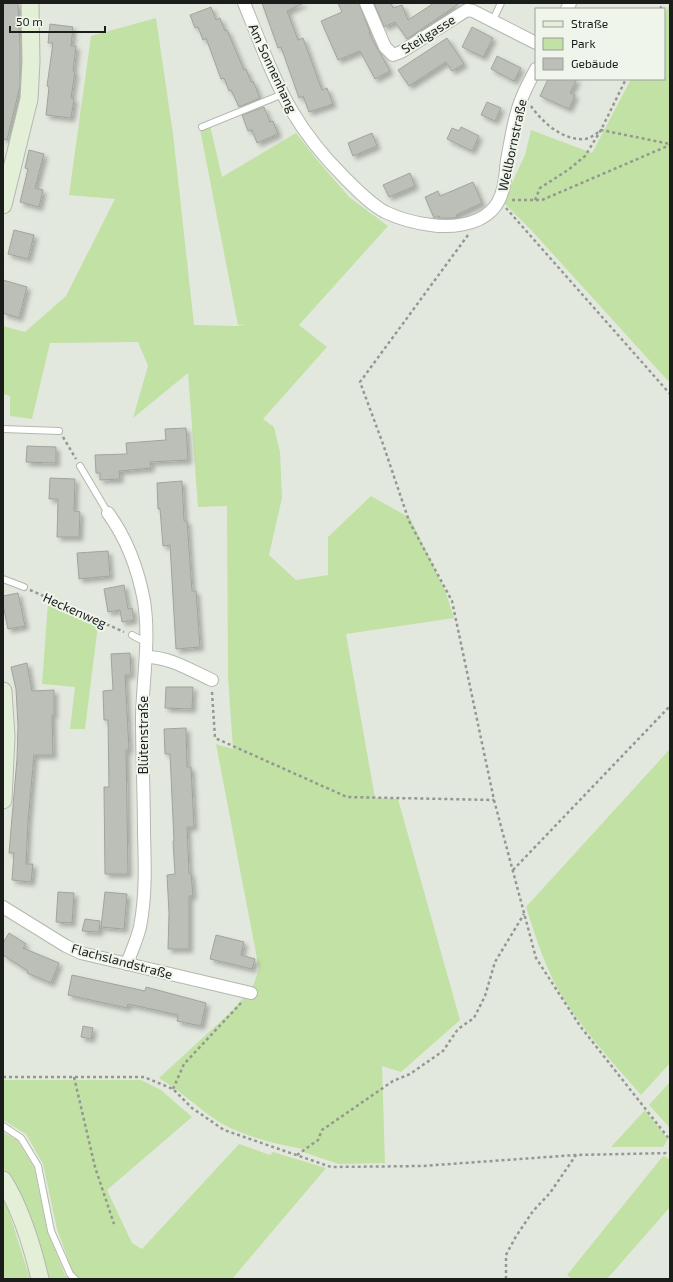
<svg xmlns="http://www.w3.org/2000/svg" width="673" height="1282" font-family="'Exo 2',sans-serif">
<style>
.green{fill:#c2e1a4}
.building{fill:#bbbfb7;stroke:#a0a49c;filter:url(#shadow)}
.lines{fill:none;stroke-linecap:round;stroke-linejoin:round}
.lane-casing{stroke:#b3b8af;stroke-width:8}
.street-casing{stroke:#b3b8af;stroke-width:14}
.secondary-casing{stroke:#b3b8af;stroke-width:19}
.path{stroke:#949891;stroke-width:2.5;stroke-dasharray:3 3;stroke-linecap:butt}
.lane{stroke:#fff;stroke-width:6}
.street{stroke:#fff;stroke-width:12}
.secondary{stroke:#e4efd8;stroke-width:17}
.labels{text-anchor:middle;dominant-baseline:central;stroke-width:4;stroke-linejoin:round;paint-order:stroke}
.street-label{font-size:13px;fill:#1b1d1a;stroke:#f0f5ec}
</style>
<defs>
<filter id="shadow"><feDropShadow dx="3.5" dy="3.5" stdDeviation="2" flood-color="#0004"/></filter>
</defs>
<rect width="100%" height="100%" fill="#e3e8df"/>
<!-- green -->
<g class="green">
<path d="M670 3V383L532 231 503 202 525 155 531 130 592 153 631 79H664V15Z"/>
<path d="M156 18 173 134 194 325 238 326 246 324 238 325 199 124 209 121 222 177 296 133 318 161 349 197 388 226 299 325 327 347 263 419 274 427 280 452 282 498 269 555 296 580 328 575V537L371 496 410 518 445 590 454 618 346 634 375 798 398 799 460 1020 401 1072 382 1066 385 1163 339 1164 303 1152V1149C274 1144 238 1135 213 1118 195 1105 179 1090 159 1078L232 1011 253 986 259 969 216 744 233 749 228 677 227 506 198 507 188 373 133 418 148 366 138 342 50 343 32 419 10 416V396L3 394V326L25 332 66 296 115 199 69 195 91 36Z"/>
<path d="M48 602 98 625 85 729H70L75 687 42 684Z"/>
<path d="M670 749V1063L641 1095C612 1061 580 1028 558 989 544 964 535 935 526 907Z"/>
<path d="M3 1080H141L161 1090 192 1117 107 1190 132 1243 142 1249 239 1144 270 1155 273 1152 326 1168 232 1279H79L73 1273 57 1229 43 1164 26 1134 3 1120Z"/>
<path d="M670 1082V1128L649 1105Z"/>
<path d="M645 1110 668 1139 663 1147H611Z"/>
<path d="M3 1132 17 1140 34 1167 47 1230 65 1275 69 1279H46L24 1203 3 1167Z"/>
<path d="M663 1156 670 1159V1207L607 1279H572L567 1275Z"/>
<path d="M3 1199 8 1209 30 1279H3Z"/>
</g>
<!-- building -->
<g class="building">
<path d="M3 3H18L20 48V86L7 140 3 139Z"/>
<path d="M262 3H304L287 11 298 40 303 38 322 90 327 88 333 104 309 112 303 96 299 98 281 47 278 48Z"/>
<path d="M338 3H359L370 32 369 33 390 71 375 79 360 51 338 60 321 21 342 12Z"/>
<path d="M374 3H391L393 8 402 5 408 20 434 3H460L407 39 395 22 384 27Z"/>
<path d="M211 7 216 20 220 18 225 31 227 30 244 70 246 69 251 82 253 81 260 98 239 107 231 90 229 91 224 78 221 79 206 38 203 40 198 27 195 28 190 15Z"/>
<path d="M50 24 73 27 71 46H76L73 71 75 72 71 98 74 99 71 118 46 115 49 87 47 86 53 43H48Z"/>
<path d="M472 27 493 38 483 57 462 47Z"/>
<path d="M447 38 464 64 452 71 446 62 409 86 398 70Z"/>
<path d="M497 56 521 68 514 81 491 69Z"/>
<path d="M548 79H577L570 93 575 95 569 109 540 96Z"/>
<path d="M487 102 501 108 495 121 481 115Z"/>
<path d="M264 107 270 122 273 121 278 134 257 143 252 130 248 131 242 115Z"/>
<path d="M461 127 479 136 472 151 447 139 452 128 459 131Z"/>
<path d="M372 133 377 146 353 156 348 143Z"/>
<path d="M29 150 44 154 35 188 43 190 39 207 20 202 28 169 25 168Z"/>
<path d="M410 173 415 186 389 197 383 185Z"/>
<path d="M473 182 482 203 456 215 457 217 454 218H440L439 216 434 218 425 197 438 191 440 196Z"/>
<path d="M14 230 34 235 28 259 8 254Z"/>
<path d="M3 280 27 287 19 318 3 313Z"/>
<path d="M186 428 188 460 150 462 151 468 119 471 120 479 100 480V473H96L95 455 127 454 126 443 166 440 165 429Z"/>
<path d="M27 446 56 447V463L26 462Z"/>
<path d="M50 478 75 479 74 511 80 512 79 537H57L58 499H49Z"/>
<path d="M182 481 184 521H187L192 591H196L200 647 176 649 170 545 163 546 160 509H158L157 483Z"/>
<path d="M108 551 110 576 79 579 77 553Z"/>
<path d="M124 585 128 609 132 608 134 620 122 622 120 610 108 612 104 589Z"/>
<path d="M18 593 25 626 8 629 3 605V596Z"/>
<path d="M130 653 131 675H125L129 750H126L128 874H105L104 787H109L108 720H104L103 691 113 690 111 654Z"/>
<path d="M27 663 32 691 54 690V715H52L53 755H34L28 821 26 864H33L31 882 12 880 14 853H9L17 759 18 726 16 689 11 667Z"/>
<path d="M166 687H193L192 709 165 708Z"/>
<path d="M186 728 187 767H191L194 827H187L189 873H191L193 896H189V949H168L169 913 167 875 175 874 173 841H174L170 754H165L164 729Z"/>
<path d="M58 892 74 893 72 923 56 922Z"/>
<path d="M105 892 127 894 124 929 101 927Z"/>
<path d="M85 919 100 921 99 932 82 931Z"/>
<path d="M9 933 26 944 23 948 59 963 51 983 27 973 28 971 3 955V943Z"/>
<path d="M216 935 244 942 241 955 255 959 252 969 210 959Z"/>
<path d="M72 975 145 991 146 987 206 1003 201 1026 177 1021 178 1015 128 1004 127 1008 68 995Z"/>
<path d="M83 1026 93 1028 91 1039 81 1037Z"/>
</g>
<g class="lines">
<defs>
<g id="lane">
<path d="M493 20 501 3"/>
<path d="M202 127 283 94"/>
<path d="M3 429 59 431"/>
<path d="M80 466 108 513"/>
<path d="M3 579 24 587"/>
<path d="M132 635 147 643"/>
<path d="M3 1126 21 1138 38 1166 51 1231 70 1274 75 1279"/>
</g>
<g id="street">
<path d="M244 3C259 39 272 77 292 111 306 135 324 157 344 177 356 189 370 204 385 212 400 219 415 223 431 225 450 228 477 225 491 211 505 198 505 177 507 160 510 145 512 130 516 116 520 99 528 84 536 69"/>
<path d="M366 3 385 47 393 55 401 52 467 10 473 11 536 43"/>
<path d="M567 9 570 3"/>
<path d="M108 513C127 539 138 569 144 601 150 639 143 678 142 716 142 755 144 794 144 834 145 865 146 896 140 927 137 940 131 952 127 964"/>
<path d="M146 657C170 657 190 670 212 680"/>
<path d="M3 907 66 946 81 953 251 993"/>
</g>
<g id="secondary">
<path d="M3 205 29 99 31 62 30 3"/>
<path d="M3 691 6 736 3 800"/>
<path d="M3 1180C21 1209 32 1245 40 1279"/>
</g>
</defs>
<!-- lane casing -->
<use href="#lane" class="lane-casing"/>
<!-- street casing -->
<use href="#street" class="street-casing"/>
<!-- secondary casing -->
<use href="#secondary" class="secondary-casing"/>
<!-- path -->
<g class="path">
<path d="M660 9 663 3"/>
<path d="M531 106C542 122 563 141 585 139 591 138 596 134 601 130L670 144"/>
<path d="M512 200H542L670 145"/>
<path d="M535 200 540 188 568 170 585 156 601 130 626 79"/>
<path d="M506 208 670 394"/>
<path d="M468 235 360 382 383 444 409 521 452 601 494 800 536 958 580 1026 670 1140"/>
<path d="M63 437 76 459"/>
<path d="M30 590 124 632"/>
<path d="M212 692 215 738 347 797 494 800"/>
<path d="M513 870 670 706"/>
<path d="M3 1077H144L173 1089 192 1108 224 1130 331 1167 422 1166 576 1155 670 1153"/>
<path d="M74 1077 95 1167 114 1224"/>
<path d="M173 1089 184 1064 241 1003"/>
<path d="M297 1155 318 1140 322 1130 393 1081 410 1074 443 1051 458 1029 474 1018 485 996 495 962 524 914"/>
<path d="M506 1279V1255L515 1238 533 1211 550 1193 576 1155"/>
</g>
<!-- lane -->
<use href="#lane" class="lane"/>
<!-- street -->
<use href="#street" class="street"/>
<!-- secondary -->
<use href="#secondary" class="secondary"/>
</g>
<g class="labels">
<!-- street labels -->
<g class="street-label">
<text transform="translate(428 34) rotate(-32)">Steilgasse</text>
<text transform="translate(273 68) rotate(65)">Am Sonnenhang</text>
<text transform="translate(512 145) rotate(-78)">Wellbornstraße</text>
<text transform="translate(75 610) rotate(24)">Heckenweg</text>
<text transform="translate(143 735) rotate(-90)">Blütenstraße</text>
<text transform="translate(122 961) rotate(15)">Flachslandstraße</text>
</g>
</g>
<!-- border -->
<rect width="673" height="1282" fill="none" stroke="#1b1d1a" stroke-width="8"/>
<!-- legend -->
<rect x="535" y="8" width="130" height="72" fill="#f0f5ec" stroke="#9b9f98"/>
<rect x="543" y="21" width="20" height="6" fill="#e4efd8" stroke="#9b9f98"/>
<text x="571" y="28" font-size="12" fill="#1b1d1a">Straße</text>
<rect x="543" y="38" width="20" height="12" fill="#c2e1a4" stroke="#9b9f98"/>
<text x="571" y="48" font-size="12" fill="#1b1d1a">Park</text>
<rect x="543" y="58" width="20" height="12" fill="#bbbfb7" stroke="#9b9f98"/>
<text x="571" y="68" font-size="12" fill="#1b1d1a">Gebäude</text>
<!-- scale -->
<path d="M10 26v6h95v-6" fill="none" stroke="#1b1d1a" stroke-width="2"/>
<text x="16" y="26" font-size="12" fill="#1b1d1a" stroke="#f0f5ec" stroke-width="3" paint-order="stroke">50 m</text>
</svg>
